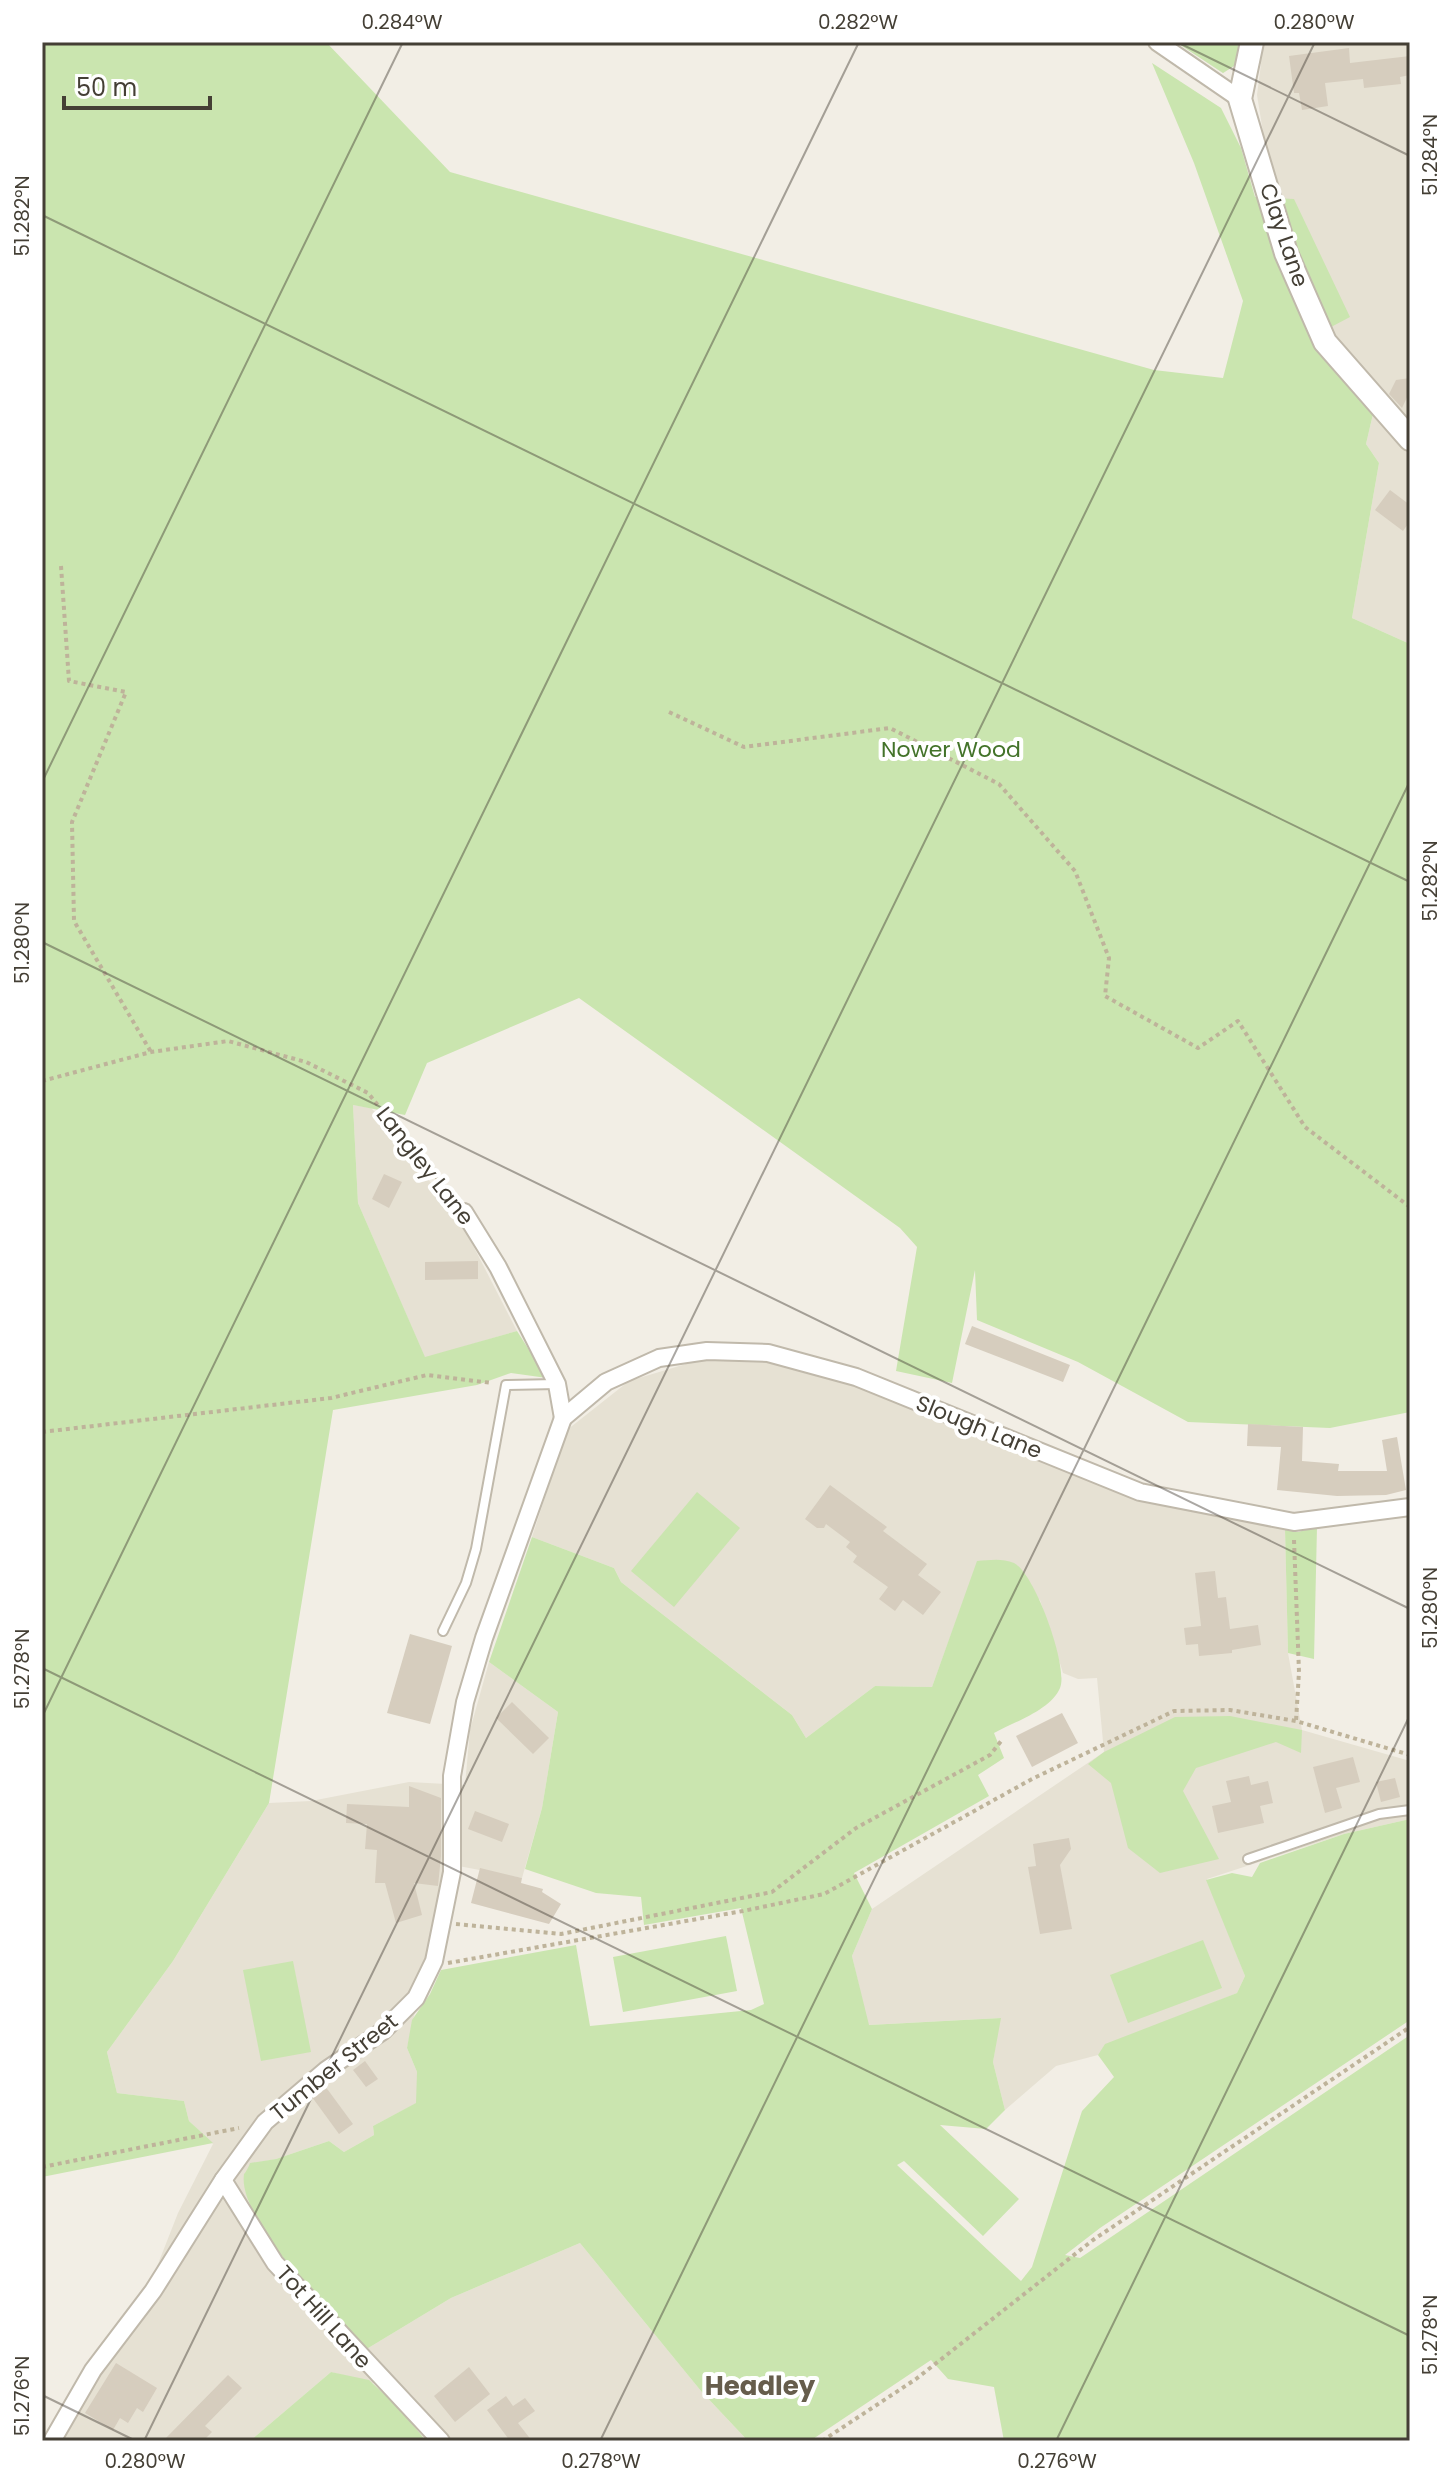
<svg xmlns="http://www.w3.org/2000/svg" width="1452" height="2483" font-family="Poppins,sans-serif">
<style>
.residential{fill:#e6e1d3}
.green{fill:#cae5af}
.building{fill:#d6cdbe}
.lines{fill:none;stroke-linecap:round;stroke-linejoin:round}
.service-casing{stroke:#c0b9ab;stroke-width:12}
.minor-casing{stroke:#c0b9ab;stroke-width:20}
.tertiary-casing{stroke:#c0b9ab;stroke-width:26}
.path{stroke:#beb39a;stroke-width:4;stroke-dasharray:4 4;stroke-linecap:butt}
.service{stroke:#fff;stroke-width:8}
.minor{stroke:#fff;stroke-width:16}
.tertiary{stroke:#fff;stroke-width:22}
.ticks{fill:none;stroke:#443f35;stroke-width:2;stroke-opacity:0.45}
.labels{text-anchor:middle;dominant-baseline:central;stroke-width:8;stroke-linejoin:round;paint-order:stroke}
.street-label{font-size:22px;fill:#443f35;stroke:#fff}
.park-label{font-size:22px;fill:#43732a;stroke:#fff}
.quarter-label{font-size:26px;font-weight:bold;fill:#665d4c;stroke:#fff}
.neatline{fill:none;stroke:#443f35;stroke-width:3}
.ticks-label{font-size:20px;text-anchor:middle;fill:#443f35}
</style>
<rect width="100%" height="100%" fill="#f2eee5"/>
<!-- residential -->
<g class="residential">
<path d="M1176 42H1410V644L1352 618 1379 463 1366 444 1373 414 1314 336 1280 198 1268 163 1257 95 1261 64H1237L1223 73Z"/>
<path d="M353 1105 371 1108 390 1127 464 1228 517 1331 425 1358 358 1203Z"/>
<path d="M766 1359 852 1381 1112 1490 1285 1529 1288 1653 1302 1730 1410 1761V1819L1344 1834 1207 1879 1245 1976 1237 1993 1108 2046 1098 2055 1056 2066 1005 2110 993 2062 1000 2018 868 2025 852 1956 872 1909 1104 1752 1097 1678 1078 1679 1063 1673 1040 1600 976 1566 932 1687 875 1686 806 1738 792 1715 621 1582 614 1568 532 1537 567 1430 629 1381 696 1361Z"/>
<path d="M489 1662 558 1712 542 1808 522 1878 448 1864 407 2048 417 2072V2103L373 2126 374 2135 344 2152 329 2141 276 2159 250 2164 248 2201 279 2253 313 2295 365 2350 451 2298 580 2243 701 2391 748 2441H452L410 2393 331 2372 250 2441H59L77 2408 115 2352 170 2282 156 2269 178 2213 213 2144 189 2121 184 2101 117 2093 107 2052 173 1961 269 1803 311 1801 409 1782 465 1785 470 1730Z"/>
</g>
<!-- green -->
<g class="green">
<path d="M42 42H326L450 172 1154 370 1223 378 1243 301 1194 163 1152 63 1221 108 1241 148 1255 197 1294 199 1350 317 1314 336 1373 414 1366 444 1379 463 1352 618 1410 644V1412L1330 1428 1188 1422 1078 1362 977 1320 975 1270 952 1383 896 1371 917 1247 900 1228 579 998 427 1063 405 1115 353 1105 358 1203 425 1357 517 1331 547 1378 511 1373 477 1385 333 1410 269 1803 173 1961 107 2052 117 2093 184 2101 189 2121 213 2143 42 2177Z"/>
<path d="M1176 42H1241L1237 64 1223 73Z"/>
<path d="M697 1492 740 1528 674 1607 631 1571Z"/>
<path d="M1317 1527 1314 1659 1288 1653 1285 1529 1298 1532Z"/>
<path d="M532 1537 614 1568 621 1582 792 1715 806 1738 875 1686 932 1687 977 1561C990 1560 1002 1558 1014 1563 1035 1573 1069 1668 1060 1688 1051 1710 1014 1722 994 1733L1004 1758 978 1775 989 1796 854 1873 872 1909 852 1956 869 2025 1001 2018 993 2062 1005 2110 986 2129 940 2125 1019 2199 983 2236 904 2161 897 2165 1021 2281 1032 2267 1082 2111 1114 2077 1098 2055 1105 2044 1237 1993 1245 1976 1206 1880 1232 1873 1252 1877 1260 1863 1344 1834 1410 1819V2020L1100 2228 1065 2255 1080 2258 1410 2035V2441H1004L994 2387 948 2379 931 2360 810 2441H748L701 2391 580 2243 451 2298 365 2350C335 2318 237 2220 244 2174 245 2174 250 2164 250 2163L276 2159 329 2141 344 2152 374 2135 373 2126 416 2103 417 2072 407 2048 412 2020 430 1994 441 1970 576 1945 590 2026 751 2010 764 2004 741 1908 644 1925 641 1897 596 1893 525 1869 542 1808 558 1712 489 1662Z"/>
<path d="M1230 1716 1302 1730 1301 1753 1276 1742 1196 1768 1183 1791 1219 1859 1160 1873 1128 1848 1111 1783 1088 1764 1104 1752 1175 1717Z"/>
<path d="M726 1936 737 1991 623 2012 613 1957Z"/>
<path d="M1203 1940 1222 1988 1128 2023 1110 1975Z"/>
<path d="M293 1961 311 2052 261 2061 243 1970Z"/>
<path d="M331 2372 369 2380 402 2411 426 2441H250Z"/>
</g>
<!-- building -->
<g class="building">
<path d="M1349 48 1350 63 1410 56V75L1400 77 1401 84 1364 88 1363 79 1325 83 1328 106 1302 110 1299 93H1294L1289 56Z"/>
<path d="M1410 378V391L1402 408 1389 394 1396 380Z"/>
<path d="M1390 490 1410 505V521L1403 531 1375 510Z"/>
<path d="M384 1174 402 1182 389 1208 372 1199Z"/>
<path d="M478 1261V1279L425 1280V1262Z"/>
<path d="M972 1326 1070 1365 1063 1382 965 1344Z"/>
<path d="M1248 1424 1303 1427 1302 1461 1339 1464 1338 1471H1387L1382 1440 1397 1437 1406 1490 1386 1495 1337 1496 1277 1490 1281 1447 1247 1446Z"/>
<path d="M830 1485 887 1527 883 1531 927 1564 918 1575 941 1592 923 1615 903 1600 895 1611 879 1599 888 1587 853 1562 857 1556 846 1547 850 1542 826 1524 824 1528H817L805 1519Z"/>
<path d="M1215 1571 1218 1598 1226 1597 1230 1629 1258 1625 1261 1645 1232 1650V1653L1199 1656 1198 1644 1186 1645 1184 1628 1201 1626 1195 1573Z"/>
<path d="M410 1634 452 1646 430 1724 387 1713Z"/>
<path d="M512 1702 549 1738 533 1754 496 1718Z"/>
<path d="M1062 1713 1078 1743 1032 1767 1016 1736Z"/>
<path d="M1353 1757 1360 1782 1336 1788 1342 1808 1325 1813 1313 1767Z"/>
<path d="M1249 1776 1251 1785 1268 1781 1273 1803 1260 1806 1264 1823 1218 1833 1212 1806 1231 1802 1226 1781Z"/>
<path d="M1395 1778 1400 1797 1381 1802 1376 1782Z"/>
<path d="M409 1786 441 1798V1856L438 1886 414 1883 422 1915 396 1923 385 1883H375L377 1850 365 1849 367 1824 346 1823 347 1804 409 1807Z"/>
<path d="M475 1811 509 1824 502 1842 468 1829Z"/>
<path d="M1069 1838 1071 1849 1060 1865 1072 1929 1040 1934 1028 1867 1036 1866 1033 1844Z"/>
<path d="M480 1868 522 1878 521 1883 543 1889 542 1892 561 1904 549 1924 471 1903Z"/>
<path d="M365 2061 378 2079 366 2087 353 2070Z"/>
<path d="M325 2086 353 2124 339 2134 312 2097Z"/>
<path d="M116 2363 157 2388 143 2412 137 2408 128 2423 120 2418 113 2430 85 2413Z"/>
<path d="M469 2367 490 2394 455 2422 434 2396Z"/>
<path d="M228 2375 242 2388 205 2426 212 2432 203 2441H163Z"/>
<path d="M506 2396 513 2406 525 2398 535 2411 518 2423 532 2441H510L487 2410Z"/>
</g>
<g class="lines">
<defs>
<g id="service">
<path d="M443 1631 466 1583 476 1549 506 1385 557 1384"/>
<path d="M1248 1859 1379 1814 1410 1810"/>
</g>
<g id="minor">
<path d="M1157 42 1240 99"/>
<path d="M464 1212 498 1267 557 1384 563 1418"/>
<path d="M563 1418 606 1382 659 1358 707 1351 768 1353 856 1377 1140 1492 1294 1522 1410 1507"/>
<path d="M223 2180 275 2263 441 2441"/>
<path d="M52 2441 93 2370 153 2291 223 2180 265 2122 326 2070 383 2031 416 1998 434 1961 452 1872V1776L465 1702 484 1638 563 1418"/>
</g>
<path id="tertiary" d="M1252 42 1240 99 1286 253 1325 342 1410 439"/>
</defs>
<!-- service casing -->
<use href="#service" class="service-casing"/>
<!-- minor casing -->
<use href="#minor" class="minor-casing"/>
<!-- tertiary casing -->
<use href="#tertiary" class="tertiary-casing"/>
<!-- path -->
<g class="path">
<path d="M61 566 69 681 126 692 72 822 74 921 151 1052"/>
<path d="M669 712 744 747 890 728 999 784 1075 871 1109 958 1105 996 1198 1048 1238 1021 1305 1127 1410 1207"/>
<path d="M42 1081 151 1052 228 1041 306 1062 368 1093 455 1200"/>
<path d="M42 1432 331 1398 427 1375 492 1383"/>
<path d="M1294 1540 1299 1672 1296 1721"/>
<path d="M456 1924 561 1934 772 1892 856 1828 990 1755 1002 1740"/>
<path d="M448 1963 743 1911 824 1894 1032 1779 1174 1711 1230 1710 1296 1721 1410 1755"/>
<path d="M42 2167 239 2128"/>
<path d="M822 2441 916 2379 1093 2240 1410 2027"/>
</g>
<!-- service -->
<use href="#service" class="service"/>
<!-- minor -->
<use href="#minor" class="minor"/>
<!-- tertiary -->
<use href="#tertiary" class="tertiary"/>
</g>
<!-- ticks -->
<path class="ticks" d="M1177 42 1410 156M42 215 1410 882M42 782 403 42M42 942 1410 1609M42 1668 1410 2336M42 1717 859 42M42 2395 136 2441M144 2441 1315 42M600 2441 1410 781M1056 2441 1410 1715"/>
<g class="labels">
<!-- street labels -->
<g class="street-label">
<text transform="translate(1284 235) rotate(71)">Clay Lane</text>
<text transform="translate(425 1166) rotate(52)">Langley Lane</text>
<text transform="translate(979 1427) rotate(22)">Slough Lane</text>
<text transform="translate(334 2067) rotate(-39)">Tumber Street</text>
<text transform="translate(324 2317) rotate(48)">Tot Hill Lane</text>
</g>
<!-- park labels -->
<g class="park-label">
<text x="951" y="749">Nower Wood</text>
</g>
<!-- quarter labels -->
<g class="quarter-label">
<text x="760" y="2386">Headley</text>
</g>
</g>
<!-- border -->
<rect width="1452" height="2483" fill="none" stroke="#ffffff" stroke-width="88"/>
<!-- scale -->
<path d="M64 96v12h146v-12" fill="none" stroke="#443f35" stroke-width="4"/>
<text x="76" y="96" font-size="24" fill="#443f35" stroke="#ffffff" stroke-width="6" paint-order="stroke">50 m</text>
<rect x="44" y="44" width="1364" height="2395" class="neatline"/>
<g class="ticks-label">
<text x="402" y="29">0.284°W</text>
<text x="858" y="29">0.282°W</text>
<text x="1314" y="29">0.280°W</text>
<text transform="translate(1430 155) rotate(-90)" y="7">51.284°N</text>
<text transform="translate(22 216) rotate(-90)" y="7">51.282°N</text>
<text transform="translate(1430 881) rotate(-90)" y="7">51.282°N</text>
<text transform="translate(22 943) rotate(-90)" y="7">51.280°N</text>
<text transform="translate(1430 1608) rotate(-90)" y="7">51.280°N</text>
<text transform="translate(22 1669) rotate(-90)" y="7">51.278°N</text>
<text transform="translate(1430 2335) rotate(-90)" y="7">51.278°N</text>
<text transform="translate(22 2396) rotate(-90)" y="7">51.276°N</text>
<text x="145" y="2468">0.280°W</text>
<text x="601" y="2468">0.278°W</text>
<text x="1057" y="2468">0.276°W</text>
</g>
</svg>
